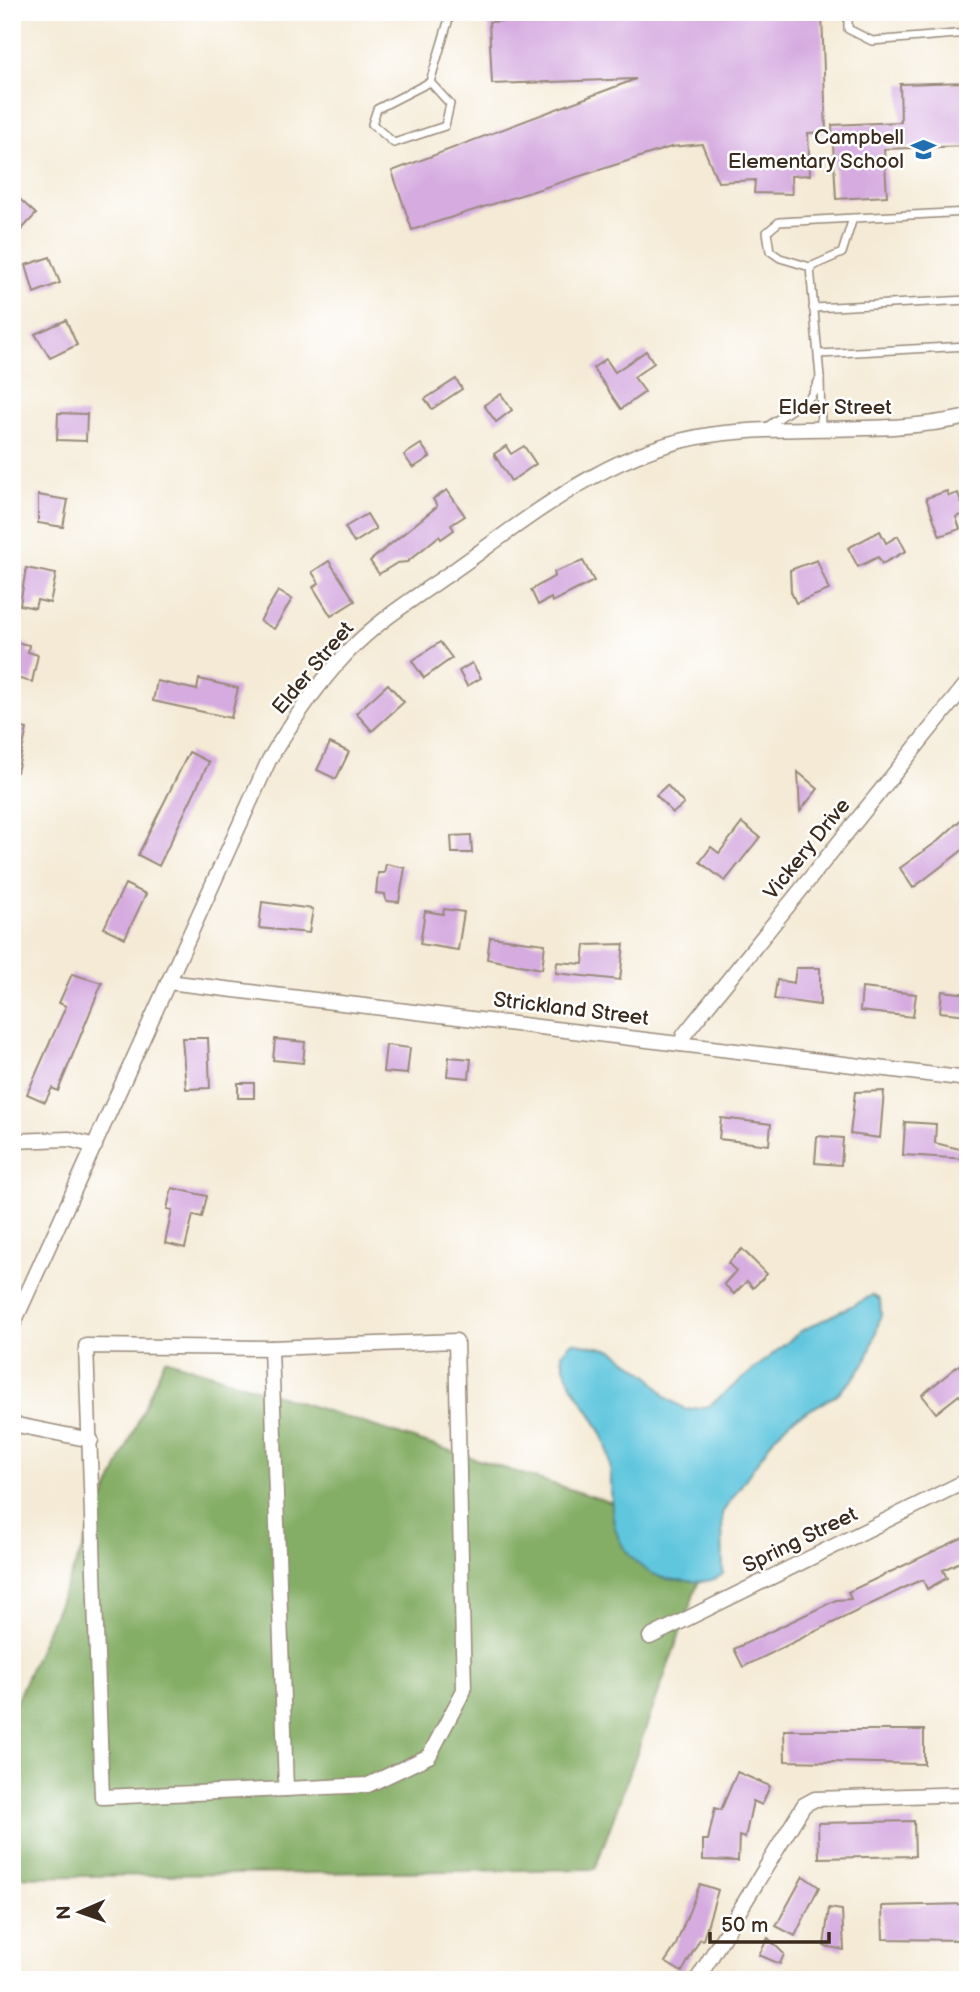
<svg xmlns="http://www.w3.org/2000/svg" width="980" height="1992" font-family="'Balsamiq Sans',sans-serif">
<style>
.forest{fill:#84ad65;stroke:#606c42;stroke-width:2}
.water{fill:#61c6de;stroke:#4e787e;stroke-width:2}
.building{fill:#d6ace0}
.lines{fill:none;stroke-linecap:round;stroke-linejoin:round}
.lane-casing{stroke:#988a7a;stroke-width:10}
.street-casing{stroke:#988a7a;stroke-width:17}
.lane{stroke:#fff;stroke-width:7}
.street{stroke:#fff;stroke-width:14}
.labels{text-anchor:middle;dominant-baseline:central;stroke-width:5;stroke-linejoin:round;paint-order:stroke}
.poi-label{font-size:21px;fill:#3b2a1e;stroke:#fff;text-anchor:end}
.street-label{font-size:21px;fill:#3b2a1e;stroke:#fff}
</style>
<rect width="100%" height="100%" fill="#fff"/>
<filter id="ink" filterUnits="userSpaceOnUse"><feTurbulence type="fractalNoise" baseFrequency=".0143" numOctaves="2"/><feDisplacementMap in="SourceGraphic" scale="14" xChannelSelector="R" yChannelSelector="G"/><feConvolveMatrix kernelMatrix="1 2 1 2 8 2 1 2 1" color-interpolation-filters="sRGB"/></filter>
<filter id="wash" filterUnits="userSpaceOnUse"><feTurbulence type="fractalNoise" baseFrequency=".00686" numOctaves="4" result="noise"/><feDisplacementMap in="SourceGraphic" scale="28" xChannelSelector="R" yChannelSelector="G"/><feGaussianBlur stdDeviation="1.57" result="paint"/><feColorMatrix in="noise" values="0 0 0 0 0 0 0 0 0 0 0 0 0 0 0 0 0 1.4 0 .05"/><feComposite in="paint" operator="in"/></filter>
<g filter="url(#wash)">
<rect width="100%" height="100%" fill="#f4ead5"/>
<!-- forest -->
<path class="forest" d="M165 1359 715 1536 595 1869 12 1877V1711Z"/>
<!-- water -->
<path class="water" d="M873 1295 880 1300 881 1314 874 1339 866 1361 852 1380 835 1396 793 1419 776 1435 722 1513 723 1574C709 1585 693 1581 676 1580 659 1579 646 1572 634 1560 598 1526 620 1480 604 1439 593 1409 563 1385 562 1353L572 1342 613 1350 650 1377 666 1397 686 1410 709 1406 801 1331Z"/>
<g id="blocks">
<!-- building -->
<g class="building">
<path d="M656 12H822L826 132 808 133 810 175 791 176 792 194 754 193 755 180 718 182 702 144 671 147 412 230 392 171 636 79 492 84 489 22Z"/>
<path d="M968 82V146L884 149 887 196 836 199 832 125 901 122 900 84Z"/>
<path d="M12 192 36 214 12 240Z"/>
<path d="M50 257 60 283 34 293 26 265Z"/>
<path d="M66 320 77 345 50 358 35 334Z"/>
<path d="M646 351 654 363 634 377 645 392 621 409 593 368 606 359 615 372Z"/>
<path d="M456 379 462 389 432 409 425 399Z"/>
<path d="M501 394 512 410 496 422 484 405Z"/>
<path d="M58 413 87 414 86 441 57 440Z"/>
<path d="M421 444 430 457 413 468 404 455Z"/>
<path d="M506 446 511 454 524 446 536 464 511 481 494 454Z"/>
<path d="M447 490 465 516 451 525 454 530 441 539 439 536 407 562 397 563 379 574 370 561 435 508 437 506 433 499Z"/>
<path d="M947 491 949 496 958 493 965 514 956 517 960 529 940 536 926 498Z"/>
<path d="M38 495 68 500 63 527 38 523Z"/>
<path d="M367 514 376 529 354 543 345 527Z"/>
<path d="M880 531 886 543 898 536 906 551 882 564 878 557 858 567 848 548Z"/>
<path d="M817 560 829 590 796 603 791 592 790 570Z"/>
<path d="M329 561 355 601 331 616 313 587 319 583 312 572Z"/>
<path d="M583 561 594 581 552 602 551 598 538 605 531 590 555 576 554 572Z"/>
<path d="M26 568 56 574 50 603 37 600 35 608 20 605Z"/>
<path d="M278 591 292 599 274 629 260 621Z"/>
<path d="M15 642 29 645 28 652 38 655 32 682 12 677Z"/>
<path d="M440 642 452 658 424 678 412 661Z"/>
<path d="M472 663 481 678 467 686 459 671Z"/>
<path d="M199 679 238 688 231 718 153 701 157 681 197 690Z"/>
<path d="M388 684 404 702 372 731 356 713Z"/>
<path d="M12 725 27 729 17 772 12 771Z"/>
<path d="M330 743 349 752 336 779 317 770Z"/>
<path d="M189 752 209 762 159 866 138 855Z"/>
<path d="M798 772 818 789 800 811Z"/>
<path d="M667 785 684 804 673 813 656 795Z"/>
<path d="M968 813V846L913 888 900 868 938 841Z"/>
<path d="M742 823 760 837 725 881 700 862 711 847 719 853Z"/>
<path d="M471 835 472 853H452L451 836Z"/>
<path d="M386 864 405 868 399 902 386 901 385 894 376 893 378 873H384Z"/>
<path d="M125 884 146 894 125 938 104 928Z"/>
<path d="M262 902 313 909 309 933 259 928Z"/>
<path d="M444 909 464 912 458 950 420 944 425 911 443 914Z"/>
<path d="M490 937 545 944 542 969 487 959Z"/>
<path d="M624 944 620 980 556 973 557 962 583 964 585 945Z"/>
<path d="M796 968H820V1005L774 999 777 980 794 983Z"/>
<path d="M72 974 102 983 58 1091 52 1088 45 1102 27 1094 66 1006 59 1003Z"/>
<path d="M862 988 916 994 913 1017 860 1011Z"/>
<path d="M942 991 968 994V1015L940 1012Z"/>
<path d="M182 1038H208L210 1088 186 1089Z"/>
<path d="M275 1039 305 1042 303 1063 273 1060Z"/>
<path d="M386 1045 410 1048 407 1074 383 1072Z"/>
<path d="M449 1057 471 1059 469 1078 447 1076Z"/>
<rect x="238" y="1083" width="16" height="15"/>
<path d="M884 1091 880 1138 850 1134 855 1092Z"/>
<path d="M721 1118 771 1124 769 1145 719 1139Z"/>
<path d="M905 1122 936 1124 935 1143 968 1151V1159L903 1155Z"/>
<path d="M817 1136 843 1138 841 1165 815 1163Z"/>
<path d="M172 1188 207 1196 202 1217 193 1215 185 1248 165 1243 172 1210 167 1209Z"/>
<path d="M742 1249 767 1274 753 1288 747 1281 734 1294 724 1284 736 1271 728 1263Z"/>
<path d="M959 1365 968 1375V1406L959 1395 936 1413 922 1395Z"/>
<path d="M968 1535V1558L943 1570 947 1578 927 1589 923 1580 914 1583 743 1667 734 1649 836 1600 851 1599 848 1592Z"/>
<path d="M784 1730H924V1764L785 1761Z"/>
<path d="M737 1772 770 1786 762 1805 753 1801 745 1838 739 1836 738 1861 703 1860V1840H708L715 1808 721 1810Z"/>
<path d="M914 1821 915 1856 819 1858 818 1823Z"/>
<path d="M803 1876 819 1887 795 1936 776 1926Z"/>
<path d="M700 1884 718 1890 703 1940 700 1939 682 1972 665 1962 675 1947Z"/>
<path d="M968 1904V1940L883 1939 882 1906Z"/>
<path d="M829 1908 842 1910 844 1950 824 1946Z"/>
<path d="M768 1938 784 1954 780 1964 759 1955Z"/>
</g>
</g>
</g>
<g filter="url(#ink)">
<use href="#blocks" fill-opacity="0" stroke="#988a7a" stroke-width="2"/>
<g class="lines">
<defs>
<g id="lane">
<path d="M848 12V29L872 41 968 33"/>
<path d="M430 82 450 104 445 126 394 143 372 124 377 109 430 82 451 12"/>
<path d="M810 267 842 253 853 218"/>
<path d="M813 308 968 300"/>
<path d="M819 354 968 346"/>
<path d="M765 428 811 396 820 378"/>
<path d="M821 428 820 377 810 267 780 258 770 251 767 232 779 222 968 212"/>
</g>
<g id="street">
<path d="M168 982 968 1079"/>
<path d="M681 1044 684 1035 968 682"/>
<path d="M12 1141 69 1139 95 1146"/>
<path d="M12 1327 269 760C292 721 316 686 347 653 378 620 419 595 456 569 534 514 612 449 710 435 796 423 883 436 968 417"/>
<path d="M86 1346 271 1348 286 1789 102 1797Z"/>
<path d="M271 1348 456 1341 464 1690 429 1756 368 1785 286 1789"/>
<path d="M12 1424 91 1440"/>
<path d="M650 1637 968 1480"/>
<path d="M697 1980 804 1805 815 1799 968 1794"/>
</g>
</defs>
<!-- lane casing -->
<use href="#lane" class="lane-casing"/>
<!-- street casing -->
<use href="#street" class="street-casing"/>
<!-- lane -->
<use href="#lane" class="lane"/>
<!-- street -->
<use href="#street" class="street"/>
</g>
</g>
<!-- icons -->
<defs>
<symbol id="school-bare" viewBox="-9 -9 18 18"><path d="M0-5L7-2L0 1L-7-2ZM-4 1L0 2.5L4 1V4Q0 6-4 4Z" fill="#1f6fb2" stroke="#fff" stroke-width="2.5" paint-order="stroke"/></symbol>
</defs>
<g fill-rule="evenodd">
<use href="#school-bare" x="906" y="132" width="35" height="35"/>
</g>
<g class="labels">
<!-- poi labels -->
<g class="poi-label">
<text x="904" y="137">Campbell<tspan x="904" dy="24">Elementary School</tspan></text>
</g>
<!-- street labels -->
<g class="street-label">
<text x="835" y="407">Elder Street</text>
<text transform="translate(313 668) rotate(-50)">Elder Street</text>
<text transform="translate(807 849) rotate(-51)">Vickery Drive</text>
<text transform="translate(571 1009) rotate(7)">Strickland Street</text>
<text transform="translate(800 1540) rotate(-26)">Spring Street</text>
</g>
</g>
<!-- margin -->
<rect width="980" height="1992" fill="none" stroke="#fff" stroke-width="42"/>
<!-- north arrow -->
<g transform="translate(80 1912) rotate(268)" stroke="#ffffff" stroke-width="5" paint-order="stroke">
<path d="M0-5L12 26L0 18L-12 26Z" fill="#3b2a1e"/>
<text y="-10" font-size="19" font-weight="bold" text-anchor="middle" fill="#3b2a1e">N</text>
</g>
<!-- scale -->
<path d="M710 1932v10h119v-10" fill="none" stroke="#3b2a1e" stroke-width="3.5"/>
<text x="721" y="1932" font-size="21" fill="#3b2a1e" stroke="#ffffff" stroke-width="5" paint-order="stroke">50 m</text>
</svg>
